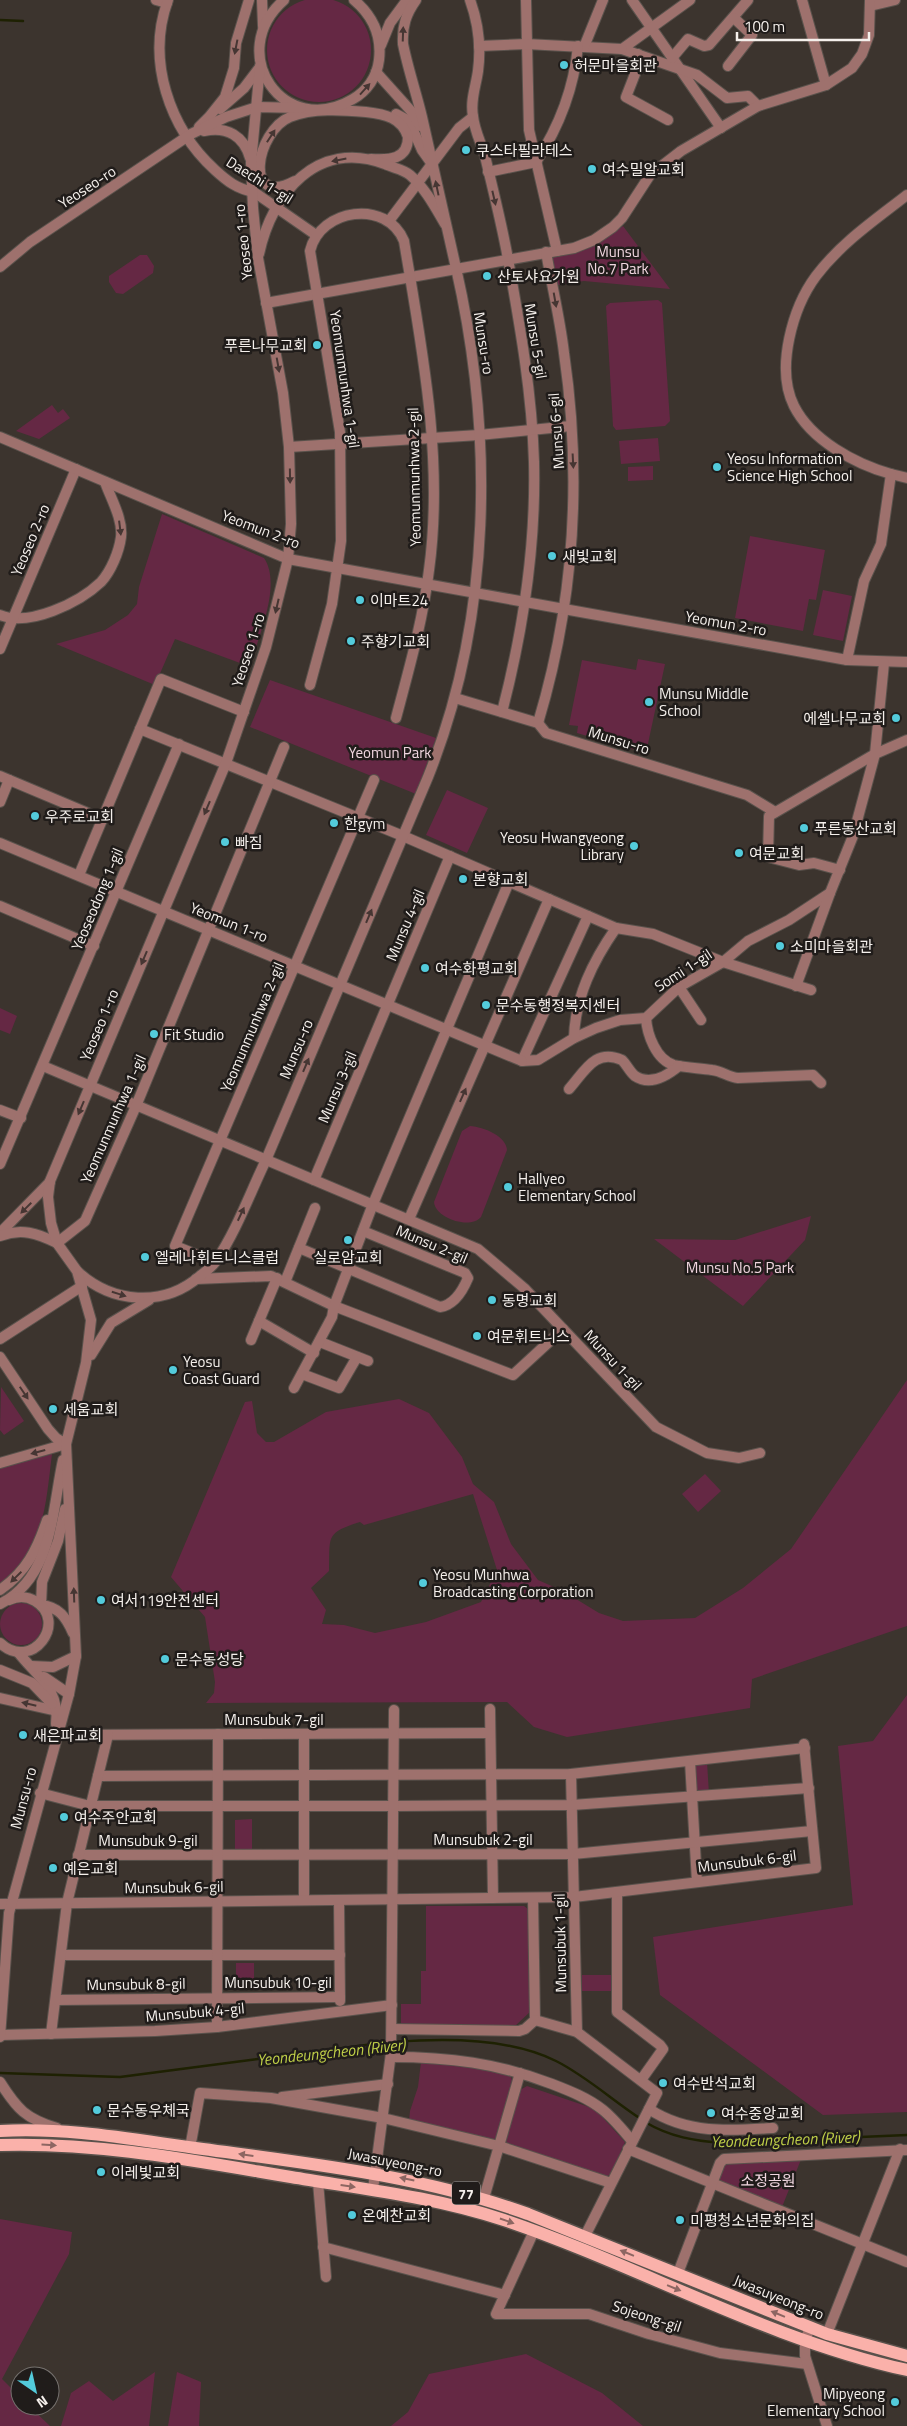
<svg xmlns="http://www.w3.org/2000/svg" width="907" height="2426" font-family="'Titillium Web','Noto Sans KR',sans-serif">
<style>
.green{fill:#652844;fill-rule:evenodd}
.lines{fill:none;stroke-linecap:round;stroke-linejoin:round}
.stream{stroke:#1e2102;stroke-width:2.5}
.minor-casing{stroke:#5a524c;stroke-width:12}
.tertiary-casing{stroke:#5a524c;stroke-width:12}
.primary-casing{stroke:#5a524c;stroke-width:15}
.minor{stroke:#9e716d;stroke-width:10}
.tertiary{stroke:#9e716d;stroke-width:10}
.primary{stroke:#fab1aa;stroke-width:12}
.oneway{fill:#463633}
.oneway2{fill:#8d6662}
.poi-dot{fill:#53cbdb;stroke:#201c1a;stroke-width:2}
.labels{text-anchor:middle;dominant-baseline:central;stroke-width:5;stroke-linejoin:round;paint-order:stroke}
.shield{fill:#201c1a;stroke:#b5b0ad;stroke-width:1}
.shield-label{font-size:14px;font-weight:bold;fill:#f5f0ec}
.poi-label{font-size:15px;fill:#f5f0ec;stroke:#201c1a;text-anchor:start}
.street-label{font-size:15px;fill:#f5f0ec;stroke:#201c1a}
.park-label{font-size:15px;fill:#f0d6df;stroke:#201c1a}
.water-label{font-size:16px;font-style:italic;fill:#bfcf48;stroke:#201c1a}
</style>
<rect width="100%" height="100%" fill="#3c342e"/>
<!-- green -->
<g class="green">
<circle cx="319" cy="50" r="52"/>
<path d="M623 226 670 289 584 281 557 285 552 258 587 249Z"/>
<path d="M140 255H147L154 266 153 273 123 294 116 293 109 282V276Z"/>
<path d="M658 300 662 303 670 421 665 426 616 430 613 426 606 306 610 303Z"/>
<path d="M52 405 58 413 63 409 70 418 39 439 16 431Z"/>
<path d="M658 438 660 461 621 464 619 441Z"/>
<path d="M653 466V480L628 481V467Z"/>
<path d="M162 514 264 558C281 583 261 630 253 657L240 663 175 639 155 685 56 644 105 630 128 615 137 604 139 587Z"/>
<path d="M750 536 825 550 816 600 809 599 803 631 735 618Z"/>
<path d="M823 590 852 596 843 641 813 635Z"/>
<path d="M638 659 665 664 646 753 577 733 578 726 569 725 582 660 636 670Z"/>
<path d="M270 680 436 738 416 794 250 727Z"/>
<path d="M447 790 488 808 467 853 426 835Z"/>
<path d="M0 1008 17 1016 10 1034 0 1030Z"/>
<path d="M470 1126C484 1127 506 1136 507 1150L481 1217C470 1230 435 1218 434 1202L462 1131Z"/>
<path d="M811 1216 805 1240 743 1306 654 1239 735 1240Z"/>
<path d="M907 1380V1626L752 1679 750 1708 567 1737 534 1727 507 1702 206 1703 214 1693 215 1682 205 1617 171 1577 245 1402 252 1401 257 1433 266 1442H274L326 1412 399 1399 429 1413 462 1457 473 1484 494 1502 511 1544 538 1580 563 1591 599 1613 623 1621 695 1618 743 1588 791 1549ZM473 1494 497 1570 481 1602 426 1622 375 1633 344 1625 322 1624 326 1610 311 1588 329 1571C330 1536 325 1533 360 1522L364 1525Z"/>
<path d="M1 1387 24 1421 4 1435 0 1430Z"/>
<path d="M52 1454C45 1510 45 1545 0 1584V1468Z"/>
<path d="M705 1474 721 1491 698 1512 682 1494Z"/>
<circle cx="21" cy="1624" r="21"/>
<path d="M907 1695V2112L823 2115 660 1995 653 1937 853 1905 838 1746 873 1741Z"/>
<path d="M707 1762 709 1794 697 1795 692 1766Z"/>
<path d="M252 1819V1849H235V1820Z"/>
<path d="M426 1906H524L528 1909 531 2011 515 2026 401 2027V2004H421V1971H426Z"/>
<rect x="236" y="1963" width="18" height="27"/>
<rect x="582" y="1975" width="31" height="16"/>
<path d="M421 2062 458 2063 510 2075 513 2082 498 2138 492 2142 409 2121 410 2111 418 2087Z"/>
<path d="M527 2086 595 2109 625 2142 611 2174 606 2177 510 2147 506 2142 520 2090Z"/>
<path d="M802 2157 782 2207 719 2181 724 2166 731 2162Z"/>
<path d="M0 2219 72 2232 69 2254 2 2379 20 2397V2406H29L50 2426H0Z"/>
<path d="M526 2354 602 2393 643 2426H391L408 2412 429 2374Z"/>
<path d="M155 2372 149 2426H61L71 2393 89 2381 113 2401Z"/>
<path d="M177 2372 201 2382 199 2426H168Z"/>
</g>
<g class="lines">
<!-- stream -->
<g class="stream">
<path d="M0 20 23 21"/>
<path d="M395 2042C445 2038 510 2038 556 2061 586 2076 612 2100 641 2119"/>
<path d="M0 2073 120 2077 389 2042"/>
<path d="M645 2122C670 2137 695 2141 723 2143L907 2135"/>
</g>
<defs>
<g id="minor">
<path d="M156 0 167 3"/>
<path d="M168 0C146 60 169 128 215 170 227 181 237 189 254 192L316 235"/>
<path d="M470 0C478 22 481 48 478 71 476 86 470 100 473 116 474 129 481 143 485 156 493 190 502 225 508 259 520 326 532 393 534 462 536 546 523 631 502 712"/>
<path d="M526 0 529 130 557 251"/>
<path d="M632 0 721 128"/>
<path d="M690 0 622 49 697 75 727 98 748 96 758 106"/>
<path d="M802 0 826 85"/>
<path d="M870 6 895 0"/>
<path d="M479 46 526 44 622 49"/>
<path d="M584 47 603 0"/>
<path d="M638 54 635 74 626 97 668 120"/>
<path d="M672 58 688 39 704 46 709 45 748 0"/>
<path d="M728 66 752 35 734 18"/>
<path d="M396 114 409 121 422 150 432 164"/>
<path d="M488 172 536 162C559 127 574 88 578 46"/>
<path d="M295 181C242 209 256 131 290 117 313 108 342 110 366 112 385 114 402 118 408 137 408 160 389 160 371 159"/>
<path d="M389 221 459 128 473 117"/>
<path d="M259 254C272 193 317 139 385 164 393 168 403 169 410 175 425 188 435 207 445 224"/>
<path d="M266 303 574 248 594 240 613 227 622 218 650 175 681 151 758 106 826 85 852 68 862 54 869 35 870 0"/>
<path d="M289 447 479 435 571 426"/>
<path d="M891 474 907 478"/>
<path d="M564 609 847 660 907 662"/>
<path d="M0 615C29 627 79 603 101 582 111 571 119 552 121 537 123 519 111 499 105 482"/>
<path d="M0 649 76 469"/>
<path d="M847 660 864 581 881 544 891 474C855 464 811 440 794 406 775 368 793 307 816 276 841 243 875 220 907 195"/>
<path d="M310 685 332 604 341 541 340 432 310 251C320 208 387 199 404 241 422 349 444 460 429 570 423 620 409 669 396 718"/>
<path d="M455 698 538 723 546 733 747 795 775 812"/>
<path d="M538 723C574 603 582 477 564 353 560 319 552 286 546 252"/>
<path d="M140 729 403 836 616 928 653 934 723 962 811 990"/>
<path d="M0 776 102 819"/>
<path d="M0 802 9 780"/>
<path d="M840 870 814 863 799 865 768 857 769 816 875 754 907 740"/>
<path d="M79 875 161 679 244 712"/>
<path d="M0 906 94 946"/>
<path d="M588 916 522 1061 538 1060 574 1038 596 1028 620 1020 646 1018 679 987 723 962 748 941 789 920 830 893 853 836 875 754 884 663"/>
<path d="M796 986 830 893"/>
<path d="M679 987 701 1020"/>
<path d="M646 1018C647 1034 656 1060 674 1065 686 1068 700 1068 712 1070 722 1071 728 1077 738 1078L813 1075 821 1083"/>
<path d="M574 1038C575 997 593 961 616 928"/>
<path d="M43 1066 478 1249 524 1288 656 1427 707 1453 739 1458 760 1453"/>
<path d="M569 1089C585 1071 595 1048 622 1060 627 1065 630 1072 635 1076 650 1086 667 1076 679 1066"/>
<path d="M0 1110 21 1118"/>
<path d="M0 1164 179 744"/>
<path d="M314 1180 450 856"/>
<path d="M409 1219 549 899"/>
<path d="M57 1243 85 1221 136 1106 284 747"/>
<path d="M299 1248 440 1307C454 1305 463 1290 468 1278L465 1273 363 1231"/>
<path d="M215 1262 175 1246 374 780"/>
<path d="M196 1279 271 1276 334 1306 513 1375 563 1329"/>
<path d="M285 1282 315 1208"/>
<path d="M259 1321 314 1353"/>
<path d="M0 1339 82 1286"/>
<path d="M251 1340 277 1278"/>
<path d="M320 1342 368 1361"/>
<path d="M0 1357 48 1429 56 1438 66 1444 0 1463"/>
<path d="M302 1374 339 1388 357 1357"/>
<path d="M294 1388 332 1317 334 1306 373 1204 509 882"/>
<path d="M0 1698 57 1711"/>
<path d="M490 1709 493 1898"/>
<path d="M57 1735 490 1733"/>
<path d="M690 1761 697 1882"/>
<path d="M571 1774 577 2032"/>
<path d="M98 1776 571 1774 805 1748"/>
<path d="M40 1793 90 1806H393L572 1805 809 1788"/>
<path d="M78 1855 573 1854 812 1831"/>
<path d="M617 1892V2012L660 2045 663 2049 641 2080"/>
<path d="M533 1898 535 2020"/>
<path d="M304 1900V1734"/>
<path d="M339 1900 340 2001"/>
<path d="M0 1904 574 1897 816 1868 804 1744"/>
<path d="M61 1955H340"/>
<path d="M56 2000 340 1997"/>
<path d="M535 2020 577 2032 657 2093 585 2236"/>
<path d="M217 2027 218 1734"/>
<path d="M392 2029 519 2031 525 2029 535 2020"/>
<path d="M51 2034 67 1903 108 1735"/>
<path d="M0 2035 155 2031 217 2027 392 2005"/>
<path d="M391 2057C449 2057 497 2063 552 2084 570 2091 588 2098 603 2110 614 2119 623 2130 632 2141"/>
<path d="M282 2097 388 2084"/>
<path d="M649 2109C687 2134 729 2131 773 2128"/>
<path d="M190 2148 200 2093 271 2098 383 2118 499 2146 611 2183"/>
<path d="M628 2149 907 2262"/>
<path d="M318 2182 326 2277"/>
<path d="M373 2189 391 2053 394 1710"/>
<path d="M484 2198 520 2073"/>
<path d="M534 2231 496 2314H589L649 2334 720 2353 807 2364"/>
<path d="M323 2247 505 2295"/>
<path d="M678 2273 720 2163 724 2159 907 2150"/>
<path d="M827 2334 900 2149"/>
</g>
<g id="tertiary">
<path d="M262 0 263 26"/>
<path d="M284 0C224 53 284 140 353 99 367 91 377 77 379 60 382 35 373 16 354 0"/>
<path d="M381 45 390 23 407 0"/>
<path d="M376 72 411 111 420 126"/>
<path d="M220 109 244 88 260 67"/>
<path d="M199 127 209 117 225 97 234 68 236 43 249 0"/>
<path d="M204 131C227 126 244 136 250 158"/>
<path d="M0 267 30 242 191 134 226 117 257 107 301 108"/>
<path d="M0 437 288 559 564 609"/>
<path d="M0 843 522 1061"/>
<path d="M0 1233 50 1182"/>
<path d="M0 1236C21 1228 37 1233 57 1243"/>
<path d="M78 1272C112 1303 163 1308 200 1276 205 1272 212 1267 216 1261 237 1230 250 1193 266 1160L428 777C492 617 494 435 456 268 445 218 433 167 422 117 416 92 408 69 403 44 402 26 406 14 416 0"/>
<path d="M91 1355 111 1323 149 1300"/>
<path d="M65 1509 58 1541 42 1582 41 1605C59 1607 66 1617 73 1633"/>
<path d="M0 1590C26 1572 37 1550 47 1520"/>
<path d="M0 1604C53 1577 52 1510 63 1460"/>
<path d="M0 1643C32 1673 69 1621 35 1601 27 1596 17 1596 9 1600"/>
<path d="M18 1652C37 1677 60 1688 56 1724"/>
<path d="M31 1666 53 1667 76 1656"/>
<path d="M0 1670 32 1683 52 1704"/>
<path d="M44 1677 69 1694"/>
<path d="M0 2037 9 1913 69 1694 76 1656 66 1444 86 1363 91 1320 77 1271 57 1243 51 1223 48 1197 50 1181 226 763 266 647 288 559 291 524 289 447 283 393 258 258 253 208 251 163 260 66"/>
<path d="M0 2082C17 2109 26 2119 57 2128"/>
<path d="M810 2327 805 2341V2356L827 2426"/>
</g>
<g id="primary">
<path d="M0 2131C69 2127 135 2140 203 2149 313 2164 423 2176 528 2214L827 2334 907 2356"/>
<path d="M0 2145C98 2142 195 2161 291 2177 363 2189 435 2197 504 2220 640 2266 766 2339 907 2370"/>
</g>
</defs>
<!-- minor casing -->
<use href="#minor" class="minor-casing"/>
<!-- tertiary casing -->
<use href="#tertiary" class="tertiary-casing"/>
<!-- primary casing -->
<use href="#primary" class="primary-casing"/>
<!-- minor -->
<use href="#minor" class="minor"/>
<!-- tertiary -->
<use href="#tertiary" class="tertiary"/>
<!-- primary -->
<use href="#primary" class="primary"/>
</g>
<!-- one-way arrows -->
<defs><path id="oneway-solid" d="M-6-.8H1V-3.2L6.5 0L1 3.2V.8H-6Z" transform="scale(1.25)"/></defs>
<g class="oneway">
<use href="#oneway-solid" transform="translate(403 34) rotate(-88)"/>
<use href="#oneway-solid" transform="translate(236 47) rotate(101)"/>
<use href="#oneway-solid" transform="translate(365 89) rotate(-48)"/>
<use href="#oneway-solid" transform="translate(271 136) rotate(-57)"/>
<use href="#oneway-solid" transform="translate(339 160) rotate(169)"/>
<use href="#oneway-solid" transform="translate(437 188) rotate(-102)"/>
<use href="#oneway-solid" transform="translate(494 198) rotate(77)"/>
<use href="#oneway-solid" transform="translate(555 300) rotate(80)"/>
<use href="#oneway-solid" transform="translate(278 365) rotate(80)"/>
<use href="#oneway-solid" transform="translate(573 461) rotate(87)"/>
<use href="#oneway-solid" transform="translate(290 476) rotate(89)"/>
<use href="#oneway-solid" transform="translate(120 528) rotate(83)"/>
<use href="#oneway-solid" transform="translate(277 606) rotate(103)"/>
<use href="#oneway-solid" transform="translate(207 808) rotate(113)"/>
<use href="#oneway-solid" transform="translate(369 916) rotate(-67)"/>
<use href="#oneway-solid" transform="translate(144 958) rotate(113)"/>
<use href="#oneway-solid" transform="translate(306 1065) rotate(-67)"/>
<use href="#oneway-solid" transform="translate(463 1095) rotate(-66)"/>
<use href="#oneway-solid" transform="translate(81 1108) rotate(113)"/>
<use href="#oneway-solid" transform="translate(26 1208) rotate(135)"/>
<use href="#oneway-solid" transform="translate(241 1214) rotate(-65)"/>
<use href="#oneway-solid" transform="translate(119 1294) rotate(17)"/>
<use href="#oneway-solid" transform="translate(24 1393) rotate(56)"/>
<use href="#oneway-solid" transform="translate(38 1452) rotate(165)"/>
<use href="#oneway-solid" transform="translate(16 1577) rotate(136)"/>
<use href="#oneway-solid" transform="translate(74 1595) rotate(-92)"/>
<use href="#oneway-solid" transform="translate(29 1704) rotate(-167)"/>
</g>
<g class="oneway2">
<use href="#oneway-solid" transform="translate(49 2145) rotate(4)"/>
<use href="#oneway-solid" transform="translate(246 2155) rotate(-172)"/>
<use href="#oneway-solid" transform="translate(407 2179) rotate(-168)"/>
<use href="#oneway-solid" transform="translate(348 2186) rotate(8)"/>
<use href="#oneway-solid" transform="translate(507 2221) rotate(19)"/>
<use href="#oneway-solid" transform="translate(627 2253) rotate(-158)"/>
<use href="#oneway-solid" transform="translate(674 2288) rotate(22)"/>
<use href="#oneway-solid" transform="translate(778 2314) rotate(-158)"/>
</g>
<!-- markers -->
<g class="poi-dot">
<circle cx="564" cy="65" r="5"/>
<circle cx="466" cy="150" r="5"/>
<circle cx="592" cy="169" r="5"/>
<circle cx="487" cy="276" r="5"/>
<circle cx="317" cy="345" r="5"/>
<circle cx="717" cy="467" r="5"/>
<circle cx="552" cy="556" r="5"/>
<circle cx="360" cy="600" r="5"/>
<circle cx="351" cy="641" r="5"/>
<circle cx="649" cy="702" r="5"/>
<circle cx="896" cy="718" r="5"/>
<circle cx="35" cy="816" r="5"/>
<circle cx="334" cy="823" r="5"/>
<circle cx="804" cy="828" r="5"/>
<circle cx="225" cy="842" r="5"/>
<circle cx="634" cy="846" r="5"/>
<circle cx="739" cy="853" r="5"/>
<circle cx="463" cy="879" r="5"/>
<circle cx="780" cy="946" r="5"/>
<circle cx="425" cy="968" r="5"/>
<circle cx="486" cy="1005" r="5"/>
<circle cx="154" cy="1034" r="5"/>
<circle cx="508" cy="1187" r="5"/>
<circle cx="348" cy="1240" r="5"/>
<circle cx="145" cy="1257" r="5"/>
<circle cx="492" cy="1300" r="5"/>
<circle cx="477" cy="1336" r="5"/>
<circle cx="173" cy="1370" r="5"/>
<circle cx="53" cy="1409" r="5"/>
<circle cx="423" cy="1583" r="5"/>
<circle cx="101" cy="1600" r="5"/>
<circle cx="165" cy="1659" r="5"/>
<circle cx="23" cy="1735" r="5"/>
<circle cx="64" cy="1817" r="5"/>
<circle cx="53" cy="1868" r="5"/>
<circle cx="663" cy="2083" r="5"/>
<circle cx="97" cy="2110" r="5"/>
<circle cx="711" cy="2113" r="5"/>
<circle cx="101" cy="2172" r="5"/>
<circle cx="352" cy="2215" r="5"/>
<circle cx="680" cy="2220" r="5"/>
<circle cx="895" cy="2402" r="5"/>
</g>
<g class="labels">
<!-- shield labels -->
<rect class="shield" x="452" y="2181.5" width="28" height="23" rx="4"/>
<g class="shield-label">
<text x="466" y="2193">77</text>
</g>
<!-- poi labels -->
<g class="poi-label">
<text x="574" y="65">허문마을회관</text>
<text x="476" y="150">쿠스타필라테스</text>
<text x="602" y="169">여수밀알교회</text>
<text x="497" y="276">산토샤요가원</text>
<text x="307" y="345" text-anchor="end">푸른나무교회</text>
<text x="727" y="458">Yeosu Information<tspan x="727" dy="17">Science High School</tspan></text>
<text x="562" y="556">새빛교회</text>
<text x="370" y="600">이마트24</text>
<text x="361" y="641">주향기교회</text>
<text x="659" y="693">Munsu Middle<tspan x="659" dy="17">School</tspan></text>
<text x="886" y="718" text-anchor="end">에셀나무교회</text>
<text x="45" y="816">우주로교회</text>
<text x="344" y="823">한gym</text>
<text x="814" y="828">푸른동산교회</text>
<text x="624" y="837" text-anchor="end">Yeosu Hwangyeong<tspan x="624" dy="17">Library</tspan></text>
<text x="235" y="842">빠짐</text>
<text x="749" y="853">여문교회</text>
<text x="473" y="879">본향교회</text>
<text x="790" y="946">소미마을회관</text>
<text x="435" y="968">여수화평교회</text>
<text x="496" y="1005">문수동행정복지센터</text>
<text x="164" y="1034">Fit Studio</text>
<text x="518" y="1178">Hallyeo<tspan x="518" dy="17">Elementary School</tspan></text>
<text x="155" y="1257">엘레나휘트니스클럽</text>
<text x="348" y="1257" text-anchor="middle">실로암교회</text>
<text x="502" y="1300">동명교회</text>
<text x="487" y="1336">여문휘트니스</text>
<text x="183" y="1361">Yeosu<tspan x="183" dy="17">Coast Guard</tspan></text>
<text x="63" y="1409">세움교회</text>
<text x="433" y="1574">Yeosu Munhwa<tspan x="433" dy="17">Broadcasting Corporation</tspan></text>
<text x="111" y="1600">여서119안전센터</text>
<text x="175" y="1659">문수동성당</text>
<text x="33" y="1735">새은파교회</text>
<text x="74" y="1817">여수주안교회</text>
<text x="63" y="1868">예은교회</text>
<text x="673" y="2083">여수반석교회</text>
<text x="107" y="2110">문수동우체국</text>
<text x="721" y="2113">여수중앙교회</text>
<text x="111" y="2172">이레빛교회</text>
<text x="362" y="2215">온예찬교회</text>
<text x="690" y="2220">미평청소년문화의집</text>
<text x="885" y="2393" text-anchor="end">Mipyeong<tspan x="885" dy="17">Elementary School</tspan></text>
</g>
<!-- street labels -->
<g class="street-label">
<text transform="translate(260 180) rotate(32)">Daechi 1-gil</text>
<text transform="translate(87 187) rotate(-33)">Yeoseo-ro</text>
<text transform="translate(243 242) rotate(-96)">Yeoseo 1-ro</text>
<text transform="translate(536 341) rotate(81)">Munsu 5-gil</text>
<text transform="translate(484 343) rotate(81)">Munsu-ro</text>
<text transform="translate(345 379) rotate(82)">Yeomunmunhwa 1-gil</text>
<text transform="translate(556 431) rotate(-94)">Munsu 6-gil</text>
<text transform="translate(414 477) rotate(-91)">Yeomunmunhwa 2-gil</text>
<text transform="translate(261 529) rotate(21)">Yeomun 2-ro</text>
<text transform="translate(30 540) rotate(-67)">Yeoseo 2-ro</text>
<text transform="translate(726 623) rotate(10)">Yeomun 2-ro</text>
<text transform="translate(248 650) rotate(-72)">Yeoseo 1-ro</text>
<text transform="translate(619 740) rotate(17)">Munsu-ro</text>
<text transform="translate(97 899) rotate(-67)">Yeoseodong 1-gil</text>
<text transform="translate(229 922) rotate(22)">Yeomun 1-ro</text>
<text transform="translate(405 925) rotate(-67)">Munsu 4-gil</text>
<text transform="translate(683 970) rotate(-33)">Somi 1-gil</text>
<text transform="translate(99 1025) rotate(-67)">Yeoseo 1-ro</text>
<text transform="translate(252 1027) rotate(-67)">Yeomunmunhwa 2-gil</text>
<text transform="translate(296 1049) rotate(-67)">Munsu-ro</text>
<text transform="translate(337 1087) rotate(-67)">Munsu 3-gil</text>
<text transform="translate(113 1119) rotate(-66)">Yeomunmunhwa 1-gil</text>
<text transform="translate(432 1244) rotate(23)">Munsu 2-gil</text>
<text transform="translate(613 1360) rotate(47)">Munsu 1-gil</text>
<text x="274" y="1719">Munsubuk 7-gil</text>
<text transform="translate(23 1798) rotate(-75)">Munsu-ro</text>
<text x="483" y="1839">Munsubuk 2-gil</text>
<text x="148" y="1840">Munsubuk 9-gil</text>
<text transform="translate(747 1861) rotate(-7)">Munsubuk 6-gil</text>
<text transform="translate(174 1887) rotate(-1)">Munsubuk 6-gil</text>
<text transform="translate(560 1943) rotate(-91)">Munsubuk 1-gil</text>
<text x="278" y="1982">Munsubuk 10-gil</text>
<text transform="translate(136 1984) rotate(-1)">Munsubuk 8-gil</text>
<text transform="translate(195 2012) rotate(-5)">Munsubuk 4-gil</text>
<text transform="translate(395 2162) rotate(11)">Jwasuyeong-ro</text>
<text transform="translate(779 2297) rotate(22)">Jwasuyeong-ro</text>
<text transform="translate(647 2316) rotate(18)">Sojeong-gil</text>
</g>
<!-- park labels -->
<g class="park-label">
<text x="618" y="251">Munsu<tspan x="618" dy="17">No.7 Park</tspan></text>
<text x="390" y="752">Yeomun Park</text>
<text x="740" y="1267">Munsu No.5 Park</text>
<text x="768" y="2180">소정공원</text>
</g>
<!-- water labels -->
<g class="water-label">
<text transform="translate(331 2052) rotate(-6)">Yeondeungcheon (River)</text>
<text transform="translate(785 2139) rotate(-2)">Yeondeungcheon (River)</text>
</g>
</g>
<!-- north arrow -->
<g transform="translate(35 2391) rotate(146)"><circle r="24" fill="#201c1a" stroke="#75716e"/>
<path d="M0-4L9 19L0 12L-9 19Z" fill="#53cbdb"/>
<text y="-8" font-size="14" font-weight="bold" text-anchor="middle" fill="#f5f0ec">N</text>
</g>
<!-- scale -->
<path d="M737 32v8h132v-8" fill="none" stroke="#f5f0ec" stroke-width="2.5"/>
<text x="744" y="32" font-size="15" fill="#f5f0ec" stroke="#201c1a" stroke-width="4" paint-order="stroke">100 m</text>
</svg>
